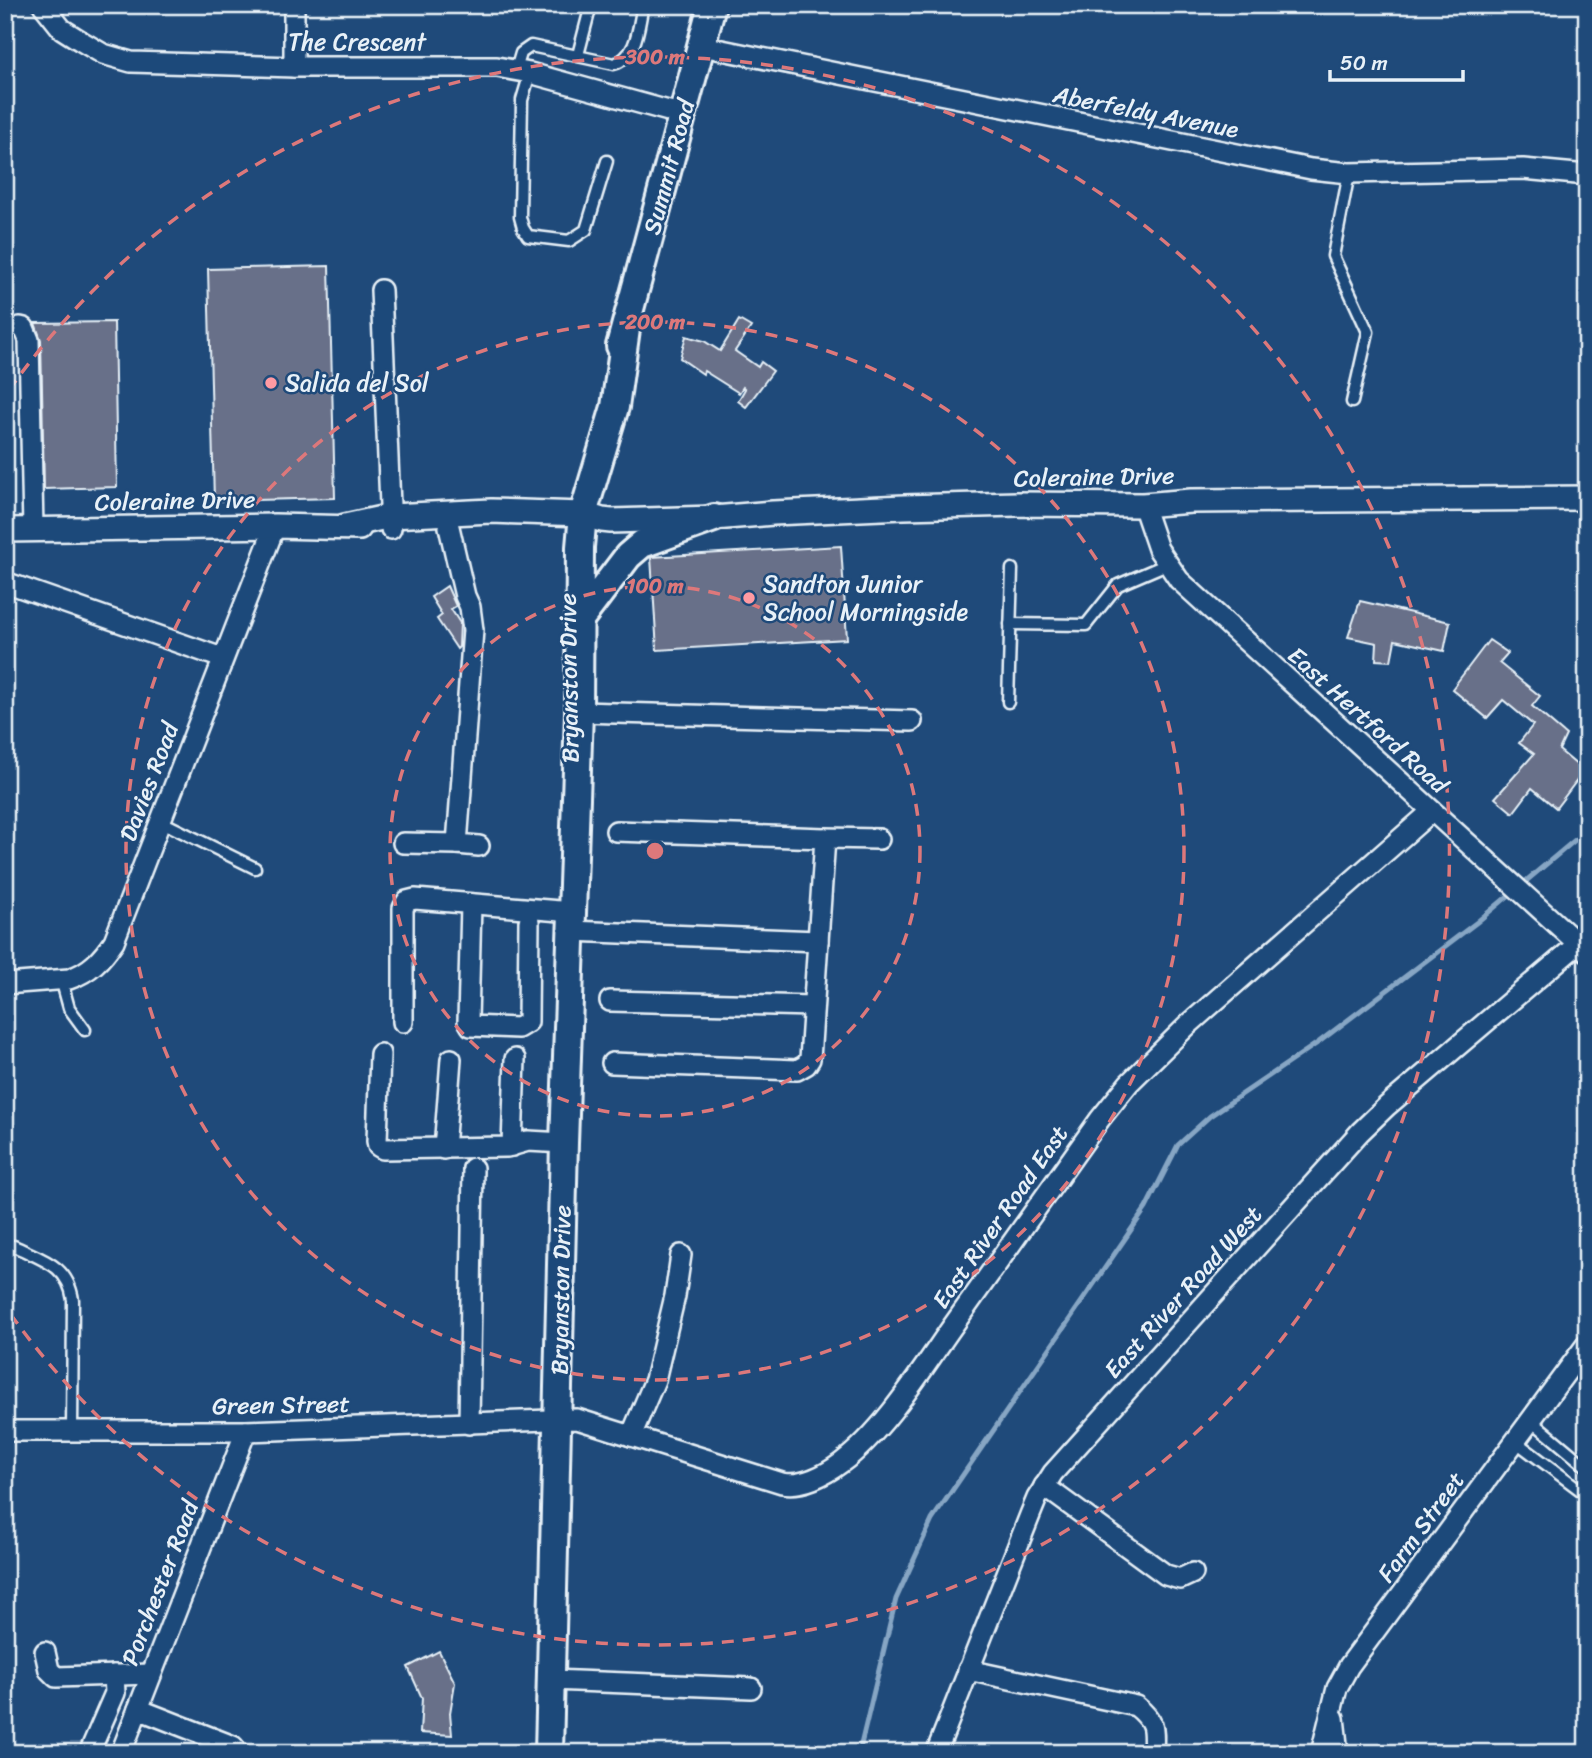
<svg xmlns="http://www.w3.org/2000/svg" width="1592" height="1758" font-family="Sriracha,sans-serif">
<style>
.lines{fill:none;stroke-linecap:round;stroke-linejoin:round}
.stream{stroke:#87a6c4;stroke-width:5}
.building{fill:#677089;stroke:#e8f1f8;stroke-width:2}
.service-casing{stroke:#e8f1f8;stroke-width:15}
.minor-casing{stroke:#e8f1f8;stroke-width:24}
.tertiary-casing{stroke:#e8f1f8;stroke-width:28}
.secondary-casing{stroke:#e8f1f8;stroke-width:32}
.service{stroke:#1f4a7a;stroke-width:10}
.minor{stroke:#1f4a7a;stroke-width:19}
.tertiary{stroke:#1f4a7a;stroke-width:23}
.secondary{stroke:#1f4a7a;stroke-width:26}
.ring{fill:none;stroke:#dd787b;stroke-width:3.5;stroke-dasharray:12 9}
.poi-dot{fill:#ff9aa2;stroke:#1f4a7a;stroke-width:2.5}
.labels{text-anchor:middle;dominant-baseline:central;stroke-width:5;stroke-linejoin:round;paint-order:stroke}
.street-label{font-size:24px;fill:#e8f1f8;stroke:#1f4a7a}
.poi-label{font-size:24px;fill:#e8f1f8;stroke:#1f4a7a;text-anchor:start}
.centre{fill:#dd787b;stroke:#1f4a7a;stroke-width:3.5}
.ring-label{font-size:21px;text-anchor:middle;font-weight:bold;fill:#dd787b;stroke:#1f4a7a;stroke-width:5;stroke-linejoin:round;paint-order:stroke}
</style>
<rect width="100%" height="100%" fill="#1f4a7a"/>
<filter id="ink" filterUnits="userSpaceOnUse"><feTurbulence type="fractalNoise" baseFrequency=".0143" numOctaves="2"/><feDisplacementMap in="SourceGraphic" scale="14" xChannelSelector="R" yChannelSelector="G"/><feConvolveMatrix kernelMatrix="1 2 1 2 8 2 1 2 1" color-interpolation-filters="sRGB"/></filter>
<g filter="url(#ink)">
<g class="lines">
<!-- stream -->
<path class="stream" d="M859 1753 896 1599 932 1520 1146 1208 1178 1145 1210 1116 1319 1042 1477 922 1587 830"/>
</g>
<!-- building -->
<g class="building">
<path d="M329 266 335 498 214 501 208 269Z"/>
<path d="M739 320 751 327 735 351 758 367 761 362 773 371 746 407 738 401 745 389 743 387 739 393 704 371 703 374 680 358 686 336 704 341 720 351Z"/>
<path d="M114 322 117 487 44 489 41 340 35 323Z"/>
<path d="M841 546 847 639 657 650 651 557Z"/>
<path d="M447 586 456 606 451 609 460 623 459 647 457 649 437 619 442 615 431 597Z"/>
<path d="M1360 601 1450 622 1444 651 1395 640 1391 661 1376 660 1377 643 1348 637Z"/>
<path d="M1489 640 1508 653 1499 663 1540 696 1532 706 1566 735 1559 750 1584 771 1556 808 1532 788 1513 813 1495 798 1534 754 1519 743 1533 725 1503 700 1487 718 1452 689Z"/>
<path d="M439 1651 455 1683 450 1713 452 1735 420 1733 422 1698 408 1667Z"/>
</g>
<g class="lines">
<defs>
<g id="service">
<path d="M578 55 591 5"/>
<path d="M516 70 521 53 531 46 614 64C638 56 638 27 643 5"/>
<path d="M530 73 522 100 520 217 523 228 528 236 569 241 586 230 607 161"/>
<path d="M1349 173 1333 256 1368 332 1352 402"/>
<path d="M1010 624 1086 625 1118 585 1167 564"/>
<path d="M1008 702 1012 569"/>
<path d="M160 821 255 868"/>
<path d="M61 979 69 1008 85 1030"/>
<path d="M14 1246C43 1260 68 1265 73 1300L72 1431"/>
<path d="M1531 1420 1587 1467"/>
<path d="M1515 1441 1587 1495"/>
</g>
<g id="minor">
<path d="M43 5 62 29 81 41 103 54 131 62 294 67H497L530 73 683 115"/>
<path d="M294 5V67"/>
<path d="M702 46 1311 169 1349 173 1523 169 1587 175"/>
<path d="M381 290 391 529"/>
<path d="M20 327 24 328 29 340 33 529"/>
<path d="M1143 505 1158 549 1179 580 1586 951"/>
<path d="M5 582 222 658"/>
<path d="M579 712 912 721"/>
<path d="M825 838 879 839"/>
<path d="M403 843 457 844 473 630 470 607 465 596 449 527"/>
<path d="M457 844 479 846"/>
<path d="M471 904 468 1021 471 1026 518 1028 528 1022 529 921"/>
<path d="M571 931 818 941 825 838 616 831"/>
<path d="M5 984 69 979C90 972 102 959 114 941L275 526"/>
<path d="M610 1001 813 1006"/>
<path d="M403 1022V908L407 901 415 899 572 912"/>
<path d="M380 1054 377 1141 378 1146 383 1149 507 1147 528 1141 564 1143"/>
<path d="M612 1063 797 1070 806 1065 810 1059 818 941"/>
<path d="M512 1146 515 1059"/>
<path d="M444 1149 451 1059"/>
<path d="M469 1424 473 1168"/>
<path d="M5 1431H246L577 1419 782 1483C802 1487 825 1475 841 1463 884 1431 921 1371 952 1327 1001 1258 1051 1188 1100 1119L1129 1083 1188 1025 1432 811"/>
<path d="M631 1436 655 1380 675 1296 681 1255"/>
<path d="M1044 1486 1166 1575 1180 1579 1193 1573"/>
<path d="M45 1652 49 1670 56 1677 151 1674"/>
<path d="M968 1670 1136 1706C1156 1722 1154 1729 1153 1753"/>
<path d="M551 1680 751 1688"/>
<path d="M138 1709 233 1746 239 1753"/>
<path d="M1334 1718 1338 1753"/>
<path d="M89 1753 115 1693 114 1675"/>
<path d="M121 1753 246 1431"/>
<path d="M936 1753 1030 1515 1037 1498 1053 1473 1360 1132 1387 1106 1578 944"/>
<path d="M1321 1753 1337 1688 1349 1666 1587 1344"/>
</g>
<g id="tertiary">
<path d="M345 526 391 516 491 511 583 514 602 520 611 521 714 518 773 513 904 507 1017 504 1143 505 1191 501 1587 498"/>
<path d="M5 530 275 526 359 528"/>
</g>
<g id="secondary">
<path d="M620 346 712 5"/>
<path d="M578 622 628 556 642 544 714 518"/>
<path d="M549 1753 564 1143 579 712 580 547 583 514 615 407 626 329"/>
</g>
</defs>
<!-- service casing -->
<use href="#service" class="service-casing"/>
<!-- minor casing -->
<use href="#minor" class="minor-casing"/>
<!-- tertiary casing -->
<use href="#tertiary" class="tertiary-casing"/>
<!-- secondary casing -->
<use href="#secondary" class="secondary-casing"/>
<!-- service -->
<use href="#service" class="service"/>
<!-- minor -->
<use href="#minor" class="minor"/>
<!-- tertiary -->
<use href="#tertiary" class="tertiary"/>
<!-- secondary -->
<use href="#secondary" class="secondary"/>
</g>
</g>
<!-- distance rings -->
<g class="ring">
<circle cx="655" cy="851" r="265"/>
<circle cx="655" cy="851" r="529"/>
<path d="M9 390A794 794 0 1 1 9 1312"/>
</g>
<!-- markers -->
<g class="poi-dot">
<circle cx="271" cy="383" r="7"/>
<circle cx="749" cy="598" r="7"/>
</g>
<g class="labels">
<!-- street labels -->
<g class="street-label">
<text x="357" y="42">The Crescent</text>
<text transform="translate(1146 112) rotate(11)">Aberfeldy Avenue</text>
<text transform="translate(669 167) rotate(-75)">Summit Road</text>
<text transform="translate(1094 477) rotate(-1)">Coleraine Drive</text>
<text transform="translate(175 501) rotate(-1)">Coleraine Drive</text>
<text transform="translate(569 678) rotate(-91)">Bryanston Drive</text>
<text transform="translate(1368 720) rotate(42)">East Hertford Road</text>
<text transform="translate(149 782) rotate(-69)">Davies Road</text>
<text transform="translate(1000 1217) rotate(-55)">East River Road East</text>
<text transform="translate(561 1290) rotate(-89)">Bryanston Drive</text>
<text transform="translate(1183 1292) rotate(-48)">East River Road West</text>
<text transform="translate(281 1405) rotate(-1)">Green Street</text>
<text transform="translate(1421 1527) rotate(-54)">Farm Street</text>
<text transform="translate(160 1583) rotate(-69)">Porchester Road</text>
</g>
<!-- poi labels -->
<g class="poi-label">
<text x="285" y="383">Salida del Sol</text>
<text x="763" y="584">Sandton Junior<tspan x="763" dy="28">School Morningside</tspan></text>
</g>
</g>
<circle cx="655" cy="851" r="10" class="centre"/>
<g class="ring-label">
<text x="655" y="64">300 m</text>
<text x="655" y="329">200 m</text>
<text x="655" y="593">100 m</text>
</g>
<!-- margin -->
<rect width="1592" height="1758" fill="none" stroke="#1f4a7a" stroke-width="28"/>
<rect x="14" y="14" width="1564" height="1730" fill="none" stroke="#e8f1f8" stroke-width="2.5" filter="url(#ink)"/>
<!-- scale -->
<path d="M1330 70v10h133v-10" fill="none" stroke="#e8f1f8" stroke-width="3.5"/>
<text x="1340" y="70" font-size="21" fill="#e8f1f8" stroke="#1f4a7a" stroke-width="5" paint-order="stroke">50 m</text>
</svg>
